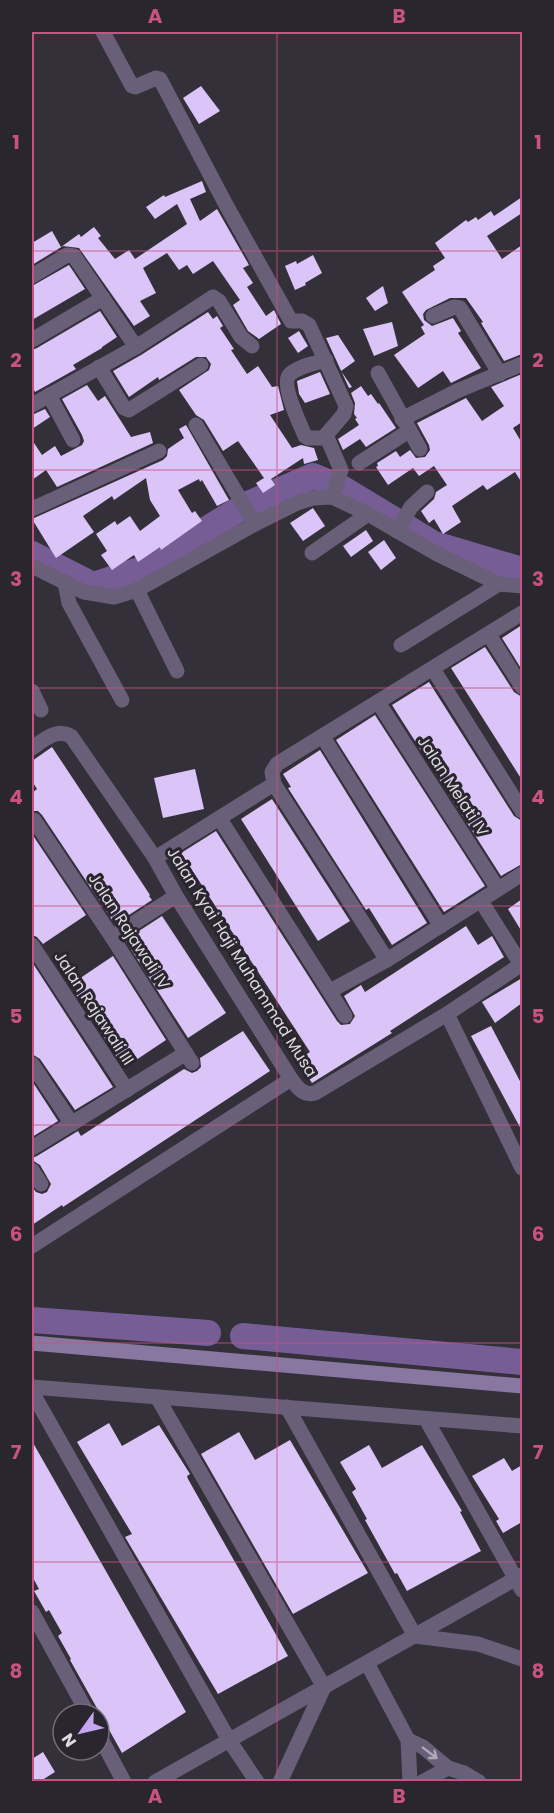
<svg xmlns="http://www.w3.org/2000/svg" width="554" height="1813" font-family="Poppins,sans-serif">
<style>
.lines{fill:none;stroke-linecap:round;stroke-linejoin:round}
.river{stroke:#765d96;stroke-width:26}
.building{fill:#dac4f8}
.street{stroke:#6a5f78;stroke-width:15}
.secondary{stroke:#8877a0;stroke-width:15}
.oneway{stroke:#afa9b6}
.grid{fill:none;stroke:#ca5283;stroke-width:1.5;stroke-opacity:0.55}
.labels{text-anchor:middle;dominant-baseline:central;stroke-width:6;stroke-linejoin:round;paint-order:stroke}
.street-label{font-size:16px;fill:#dddbe0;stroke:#2a262f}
.neatline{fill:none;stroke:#ca5283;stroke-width:2}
.grid-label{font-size:20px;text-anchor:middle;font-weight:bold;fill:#ca5283}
</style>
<rect width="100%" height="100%" fill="#343039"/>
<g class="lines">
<!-- river -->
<g class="river">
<path d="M32 554 93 585 142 569 246 505 313 476 340 487 434 544 522 570"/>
<path d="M32 1320 208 1333"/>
<path d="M243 1336 522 1362"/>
</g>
</g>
<!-- building -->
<g class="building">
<path d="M201 86 220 111 199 124 183 98Z"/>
<path d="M202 181 206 192 190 199 200 221 217 209 249 265 243 268 253 283 247 287 266 316 274 310 281 324 259 339 248 331 233 305 240 300 213 261 193 274 187 265 179 270 167 253 143 268 156 293 140 301 150 316 134 326 79 248 63 246 32 265V243L52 231 61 247 79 234 81 237 94 227 101 236 98 238 115 259 129 250 135 259 187 224 177 204 155 219 146 207 164 195 165 197Z"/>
<path d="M522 197V213L487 236 502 259 522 245V354L504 361 481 323 483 322 466 298H450L426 310 423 314 424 320 432 326 453 318 461 331 458 333 481 368 451 383 443 371 418 388 394 355 425 334 421 327 424 325 402 292 435 270 433 266 445 258 435 243 466 220 468 222 476 217 478 220 491 211 494 216Z"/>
<path d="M313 255 322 273 305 283 306 285 295 290 285 266 296 261 297 264Z"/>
<path d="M69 265 85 289 32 320V286Z"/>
<path d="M383 286 388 303 375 311 366 298Z"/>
<path d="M100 311 117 337 102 347V348L73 365 76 369 35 392 32 386V350L37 348Z"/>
<path d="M208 312 213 319 217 316 223 326 220 328 234 349 231 350 247 374 258 366 272 387 278 386 284 410 270 415 292 448 301 445 314 448 318 460 304 464 303 458 271 479 275 485 263 493 256 483 264 478 238 441 223 451 204 420 196 415 179 390 209 370 211 364 206 357H196L159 380 158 377 129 397 113 371 141 355Z"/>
<path d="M392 322 398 346 374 356 363 329Z"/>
<path d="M299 331 308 346 298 353 288 338Z"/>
<path d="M338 335 355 361 341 371 352 387 349 388 326 338Z"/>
<path d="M320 372 330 394 305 403 299 394 297 381Z"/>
<path d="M522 374V422L513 428 522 443V483L515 472 487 490 483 485 452 506 461 522 443 534 434 519 429 523 421 511 434 499 436 492 447 485 434 466 419 476 413 468 388 485 376 467 378 466 377 463 396 451 400 457 410 450 416 458 425 457 430 450 429 445 417 423 466 398 482 421 504 406 491 387Z"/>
<path d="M87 385 98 401 105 396 131 437 150 432 153 443 57 487 46 470 32 480V440L42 455 55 446 61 456 82 445 84 441 82 435 62 399Z"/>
<path d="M361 386 368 396 371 394 378 404 379 403 396 428 366 447 360 439 343 450 338 439 359 425 355 419 357 418 354 414 355 403 351 393Z"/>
<path d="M45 409 50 417 32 429V415Z"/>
<path d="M186 425 229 500 217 506 202 480 200 482 199 479 178 490 192 513 195 511 202 521 161 550 160 547 138 562 134 555 112 570 101 555 107 551 96 534 115 521 117 525 130 516 140 531 160 516 150 500 146 478 114 500 112 496 83 516 94 532 56 558 32 519 163 460 167 456 168 449 184 438 179 429Z"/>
<path d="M313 508 325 526 303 541 290 523Z"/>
<path d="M366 530 373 541 351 557 343 546Z"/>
<path d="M384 540 396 558 381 570 368 552Z"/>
<path d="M522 625V670L502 638Z"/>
<path d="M485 647 514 692 522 697V780L451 668Z"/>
<path d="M429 682 514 816 522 821V864L501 876 392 705Z"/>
<path d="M375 715 485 886 444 912 336 740Z"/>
<path d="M52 747 150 895 149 896 152 900 115 924 42 815 38 811H32V793L37 789 32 781V761Z"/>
<path d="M320 750 427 923 392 945 369 908 366 910 288 788 291 787 283 774Z"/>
<path d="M195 769 204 809 163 818 154 778Z"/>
<path d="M272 799 350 921 318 941 241 819Z"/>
<path d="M216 831 337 1021 341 1025 350 1024 355 1016 344 996 361 985 365 992 466 926 478 945 492 936 504 957 390 1031 392 1033 312 1083 297 1060 310 1052 181 853Z"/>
<path d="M32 834 86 915 43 944 37 937 32 935Z"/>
<path d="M522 899V932L508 909Z"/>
<path d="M162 916 226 1013 188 1038 125 940Z"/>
<path d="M113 956 166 1040 124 1068 70 985Z"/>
<path d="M32 962 113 1087 75 1110 40 1059 32 1054Z"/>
<path d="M522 978V1003L495 1023 482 1002Z"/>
<path d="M491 1026 522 1085V1131L471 1036Z"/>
<path d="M243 1031 270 1071 63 1207 62 1205 32 1225V1187L36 1192 42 1194 47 1192 51 1184 40 1165 32 1160V1158L37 1156 78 1131 81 1136 184 1069 192 1073 197 1071 201 1067 200 1058Z"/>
<path d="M32 1081 58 1121 32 1137Z"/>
<path d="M109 1423 122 1446 159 1425 190 1474 187 1476 188 1479 288 1656 218 1694 125 1537 132 1534 77 1442Z"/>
<path d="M239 1432 255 1460 290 1440 368 1573 293 1614 201 1454Z"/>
<path d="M32 1441 186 1712 122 1753 70 1660 71 1659 58 1636 62 1633 49 1610 46 1612 34 1591 39 1589 32 1576Z"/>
<path d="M369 1445 382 1468 422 1445 462 1511 460 1512 481 1551 407 1591 397 1573 395 1574 365 1520 367 1519 352 1492 356 1489 340 1462Z"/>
<path d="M504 1458 512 1471 522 1465V1522L503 1533 496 1521 499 1519 472 1476Z"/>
<path d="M43 1752 55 1772 39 1782H32V1759Z"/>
</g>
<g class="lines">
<!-- street -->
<g class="street">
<path d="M103 32 132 86 135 87 156 78 160 79 225 203 291 321H302L309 325 346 406 344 414 326 435 341 470 332 497"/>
<path d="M32 276 67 255 74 256 136 347"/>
<path d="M433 316 454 307 460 308 500 374"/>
<path d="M32 340 103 298"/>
<path d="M326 360C315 363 299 366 290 374 280 383 300 424 305 436L308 438H326"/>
<path d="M99 367 124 408 129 410 201 365"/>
<path d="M378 373 420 449"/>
<path d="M49 395 73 440"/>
<path d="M32 405 136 347 213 297 219 301 241 337 252 346"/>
<path d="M402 419 457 391 522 364"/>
<path d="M196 425 255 524"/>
<path d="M359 463 409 431"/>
<path d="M32 509 159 451"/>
<path d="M397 531 411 507 427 492"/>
<path d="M312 553 368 514"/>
<path d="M32 566 84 592 114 597 137 590 255 524 297 503 313 498 332 497 368 514 437 554 499 584 522 586"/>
<path d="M65 583 69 603 122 700"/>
<path d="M137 590 177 671"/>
<path d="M489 635 522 687"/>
<path d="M401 645 499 584"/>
<path d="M433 669 522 811"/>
<path d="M32 691 41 710"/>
<path d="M378 702 498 889"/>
<path d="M323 737 441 926"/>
<path d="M32 748C44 740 56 728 71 736L155 858 176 896 291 1079C298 1088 303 1096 315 1093L447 1014 522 964"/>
<path d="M220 819 345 1016"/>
<path d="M34 820 112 937 192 1063"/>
<path d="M155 858 274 784"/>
<path d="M481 901 522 966"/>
<path d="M112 937 176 896"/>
<path d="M32 945 127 1090"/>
<path d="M387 960 274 784 272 772 277 764 522 613"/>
<path d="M330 991 387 960 522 874"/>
<path d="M447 1014 522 1168"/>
<path d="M32 1064 72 1124"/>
<path d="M32 1148 186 1053"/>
<path d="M32 1170 41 1184"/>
<path d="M32 1246 291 1079"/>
<path d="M32 1387 522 1426"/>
<path d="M32 1392 229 1740 257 1782"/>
<path d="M157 1397 324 1687 280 1782"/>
<path d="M287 1407 415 1636 478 1644 522 1659"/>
<path d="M426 1419 522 1590"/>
<path d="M32 1612 88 1714"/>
<path d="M367 1663 408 1740"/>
<path d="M99 1735 124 1782"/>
<path d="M155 1782 522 1575"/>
<path d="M410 1782 408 1740 423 1747 448 1768 464 1773 479 1782"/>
<path d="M422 1782 448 1768"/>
</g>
<!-- secondary -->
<path class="secondary" d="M32 1343 522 1386"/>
</g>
<!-- one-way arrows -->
<defs><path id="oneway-shaft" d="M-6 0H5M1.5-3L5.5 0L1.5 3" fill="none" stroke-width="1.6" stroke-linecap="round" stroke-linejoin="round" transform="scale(1.5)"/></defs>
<use class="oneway" href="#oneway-shaft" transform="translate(430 1753) rotate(37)"/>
<!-- grid -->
<path class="grid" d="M277 32V1782M32 251H522M32 470H522M32 688H522M32 906H522M32 1125H522M32 1343H522M32 1562H522"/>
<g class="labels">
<!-- street labels -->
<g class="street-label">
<text transform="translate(453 786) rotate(57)">Jalan Melati IV</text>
<text transform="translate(129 931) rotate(57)">Jalan Rajawali IV</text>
<text transform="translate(242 962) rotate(58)">Jalan Kyai Haji Muhammad Musa</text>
<text transform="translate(94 1008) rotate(57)">Jalan Rajawali III</text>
</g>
</g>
<!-- border -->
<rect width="554" height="1813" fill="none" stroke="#2a262f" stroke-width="66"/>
<!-- north arrow -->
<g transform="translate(81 1732) rotate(236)"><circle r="28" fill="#2a262f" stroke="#726e76" stroke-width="1.5"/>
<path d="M0-4.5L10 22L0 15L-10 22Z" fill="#c6a6f0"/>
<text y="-9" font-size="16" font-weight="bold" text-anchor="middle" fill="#dddbe0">N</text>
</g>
<rect x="33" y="33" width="488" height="1747" class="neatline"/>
<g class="grid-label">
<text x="155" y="23">A</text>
<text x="399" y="23">B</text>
<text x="16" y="149">1</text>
<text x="538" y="149">1</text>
<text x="16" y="367">2</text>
<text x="538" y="367">2</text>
<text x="16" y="586">3</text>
<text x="538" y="586">3</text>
<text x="16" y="804">4</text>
<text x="538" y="804">4</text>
<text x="16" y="1023">5</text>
<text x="538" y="1023">5</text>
<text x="16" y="1241">6</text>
<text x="538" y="1241">6</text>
<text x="16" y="1459">7</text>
<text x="538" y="1459">7</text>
<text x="16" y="1678">8</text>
<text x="538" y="1678">8</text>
<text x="155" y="1803">A</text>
<text x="399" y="1803">B</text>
</g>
</svg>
